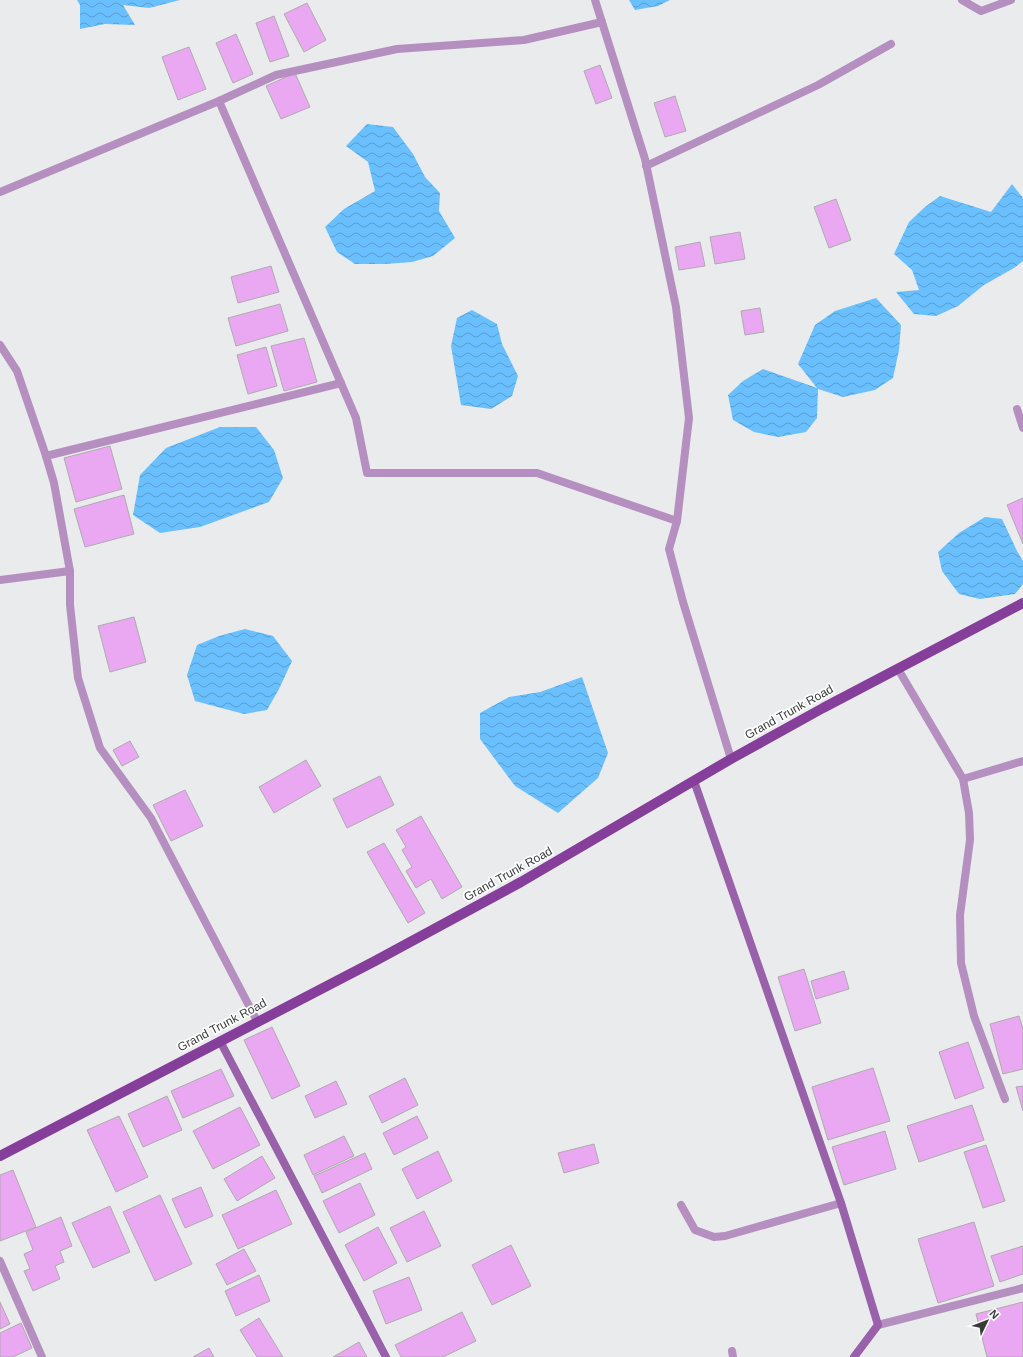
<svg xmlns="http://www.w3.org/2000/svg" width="1023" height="1357" font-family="Helvetica,sans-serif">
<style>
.water{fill:url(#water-waves)}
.building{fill:#e9a8f1;stroke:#adacad}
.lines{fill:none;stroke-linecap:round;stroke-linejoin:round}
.street{stroke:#b58fc0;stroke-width:8}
.secondary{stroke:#9961aa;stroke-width:8}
.primary{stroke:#853e99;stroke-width:10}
.labels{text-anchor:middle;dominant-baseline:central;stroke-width:3.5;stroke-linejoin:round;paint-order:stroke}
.street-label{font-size:12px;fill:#3a3b3b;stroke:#fff}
</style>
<defs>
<pattern id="water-waves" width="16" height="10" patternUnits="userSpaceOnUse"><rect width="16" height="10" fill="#6ac0fe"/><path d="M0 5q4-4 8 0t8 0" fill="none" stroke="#589dcf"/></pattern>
</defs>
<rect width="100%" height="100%" fill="#eaebec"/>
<!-- water -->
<g class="water">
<path d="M77 0H180L149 8 123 5 135 25 105 24 80 29V5Z"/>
<path d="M629 0H670L658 6 635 10Z"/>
<path d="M367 124 393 127 413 154 425 177 440 193 439 211 455 238 433 256 412 262 385 264H355L337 252 325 227 344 209 375 191 368 162 346 146Z"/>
<path d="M1012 184 1023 198V261L1014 268 984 285 958 306 936 316 914 314 896 292 919 290 912 270 894 254 909 222 925 207 940 196 991 212Z"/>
<path d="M876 298 901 325 899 350 893 378 875 390 843 397 818 389 817 418 806 432 778 437 754 432 733 420 728 395 743 381 763 369 817 388 798 364 815 325 835 311Z"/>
<path d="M472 310 497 324 502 344 518 376 512 396 491 409 461 405 451 346 457 318Z"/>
<path d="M220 427H256L274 450 283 478 269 502 200 527 160 533 133 515 140 475 166 448Z"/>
<path d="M985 517 1002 519 1017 551 1023 561V584L1015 594 980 599 959 594 942 571 938 552 959 533Z"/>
<path d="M245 629 273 636 292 661 279 689 267 710 244 714 195 701 187 675 197 645 219 636Z"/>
<path d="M582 677 608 753 598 778 558 813 515 786 480 739V713L509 697 540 692Z"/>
</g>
<!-- building -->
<g class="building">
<path d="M307 3 326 40 304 52 284 14Z"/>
<path d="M274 16 289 56 270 62 256 23Z"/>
<path d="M236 34 253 74 233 83 216 43Z"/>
<path d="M189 47 206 89 178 100 162 57Z"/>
<path d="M600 65 612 98 596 104 584 71Z"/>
<path d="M295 73 310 107 281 119 266 86Z"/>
<path d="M675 96 686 131 665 137 654 103Z"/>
<path d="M836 199 851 240 829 248 814 207Z"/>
<path d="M740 232 745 259 715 264 710 237Z"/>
<path d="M700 242 705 266 679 270 675 247Z"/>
<path d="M271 266 279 292 238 303 231 277Z"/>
<path d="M280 304 288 331 236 346 228 318Z"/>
<path d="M760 308 764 332 745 335 741 311Z"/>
<path d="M304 338 317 382 284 391 271 346Z"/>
<path d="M266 347 277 386 248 394 237 355Z"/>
<path d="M110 446 122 489 76 502 64 458Z"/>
<path d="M124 495 134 534 85 547 74 509Z"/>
<path d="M1023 498V544L1007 505Z"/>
<path d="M134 617 146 662 110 672 98 626Z"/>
<path d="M130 741 139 757 122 766 113 750Z"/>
<path d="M306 760 321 786 274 813 259 787Z"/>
<path d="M380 776 394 805 347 828 333 799Z"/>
<path d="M185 790 203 826 171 841 153 805Z"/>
<path d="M421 816 462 887 442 899 431 879 416 888 406 871 412 867 402 850 406 847 396 830Z"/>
<path d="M384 843 425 913 408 923 367 852Z"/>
<path d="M804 969 821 1023 795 1031 778 977Z"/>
<path d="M844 971 849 989 816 999 811 981Z"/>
<path d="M1019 1016 1023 1029V1069L1003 1074 990 1024Z"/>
<path d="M272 1027 300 1086 272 1099 244 1040Z"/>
<path d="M968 1042 984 1088 955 1099 939 1052Z"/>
<path d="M873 1068 890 1121 828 1140 812 1087Z"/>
<path d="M221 1069 234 1096 183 1118 171 1091Z"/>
<path d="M405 1078 418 1105 382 1123 369 1096Z"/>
<path d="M336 1081 347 1104 315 1118 305 1096Z"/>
<path d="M1023 1086V1111L1016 1087Z"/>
<path d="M167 1096 182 1130 143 1147 128 1114Z"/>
<path d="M972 1105 984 1140 919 1162 907 1126Z"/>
<path d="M240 1107 260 1145 213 1169 193 1131Z"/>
<path d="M119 1116 148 1177 116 1192 87 1130Z"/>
<path d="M417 1116 428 1138 394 1155 383 1133Z"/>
<path d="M885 1131 896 1169 844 1185 832 1147Z"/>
<path d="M344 1136 354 1156 313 1175 304 1155Z"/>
<path d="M594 1144 599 1163 564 1173 558 1153Z"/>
<path d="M986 1145 1005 1201 983 1208 964 1152Z"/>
<path d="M438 1151 452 1181 417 1199 402 1169Z"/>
<path d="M365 1153 372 1169 322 1193 314 1176Z"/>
<path d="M262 1156 275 1178 237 1201 224 1179Z"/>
<path d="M13 1170 36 1227 0 1241V1175Z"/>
<path d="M360 1183 375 1215 339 1233 323 1201Z"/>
<path d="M201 1187 213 1216 185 1228 172 1199Z"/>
<path d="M276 1190 292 1224 238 1249 222 1215Z"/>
<path d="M160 1195 192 1264 155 1281 123 1212Z"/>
<path d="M110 1206 130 1252 93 1268 72 1223Z"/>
<path d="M424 1211 441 1246 407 1262 390 1228Z"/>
<path d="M61 1217 72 1246 60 1251 64 1262 55 1266 60 1279 33 1291 24 1271 30 1269 24 1254 33 1250 26 1232Z"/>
<path d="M974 1222 994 1286 938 1303 918 1239Z"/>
<path d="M378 1227 397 1263 364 1281 345 1245Z"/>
<path d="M511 1245 531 1286 492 1305 472 1265Z"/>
<path d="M1023 1246V1274L1000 1282 991 1256Z"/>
<path d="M244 1249 256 1271 227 1285 216 1264Z"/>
<path d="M259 1275 270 1301 236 1316 225 1291Z"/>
<path d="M409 1277 422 1310 386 1324 373 1291Z"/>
<path d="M0 1302 10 1324 0 1329Z"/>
<path d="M1023 1302V1357H987L976 1314Z"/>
<path d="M462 1312 476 1341 443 1357H401L395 1345Z"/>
<path d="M259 1318 283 1357H257L240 1330Z"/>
<path d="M21 1323 32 1348 13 1357H0V1333Z"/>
<path d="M359 1342 367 1357H333Z"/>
<path d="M209 1348 214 1357H193Z"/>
</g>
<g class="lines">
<!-- street -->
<g class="street">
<path d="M595 0 645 159 676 307 689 418 677 521 669 549 683 602 731 759"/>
<path d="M962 0 981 11 1011 0"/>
<path d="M219 101 356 418 367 473H537L677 521"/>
<path d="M646 166 818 85 891 44"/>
<path d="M0 192 219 101 276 75 397 49 524 40 602 22"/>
<path d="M0 345 17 371 46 456 54 483 70 571V605L78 678 100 748 151 818 257 1021"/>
<path d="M1017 409 1023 428"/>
<path d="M46 456 341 383"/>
<path d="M0 580 70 571"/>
<path d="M898 669 963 779 969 813 970 840 960 915 961 963 974 1016 1005 1099"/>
<path d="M963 779 1023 761"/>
<path d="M681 1205 695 1230 714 1237 725 1236 841 1203"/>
<path d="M0 1261 42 1357"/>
<path d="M878 1325 1023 1288"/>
<path d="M732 1351 733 1357"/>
</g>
<!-- secondary -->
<g class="secondary">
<path d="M694 781 841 1203 878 1325 854 1357"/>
<path d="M220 1041 386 1357"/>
</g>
<!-- primary -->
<path class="primary" d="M0 1156 375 961 521 882 731 759 823 708 1023 603"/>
</g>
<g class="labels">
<!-- street labels -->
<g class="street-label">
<text transform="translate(789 712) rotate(-29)">Grand Trunk Road</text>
<text transform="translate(508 874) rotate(-29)">Grand Trunk Road</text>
<text transform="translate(222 1025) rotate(-28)">Grand Trunk Road</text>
</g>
</g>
<!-- north arrow -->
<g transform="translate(987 1321) rotate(47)" stroke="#ffffff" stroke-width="3" paint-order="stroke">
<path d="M0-3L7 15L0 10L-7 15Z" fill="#3a3b3b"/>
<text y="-6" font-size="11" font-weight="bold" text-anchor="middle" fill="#3a3b3b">N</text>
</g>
</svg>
